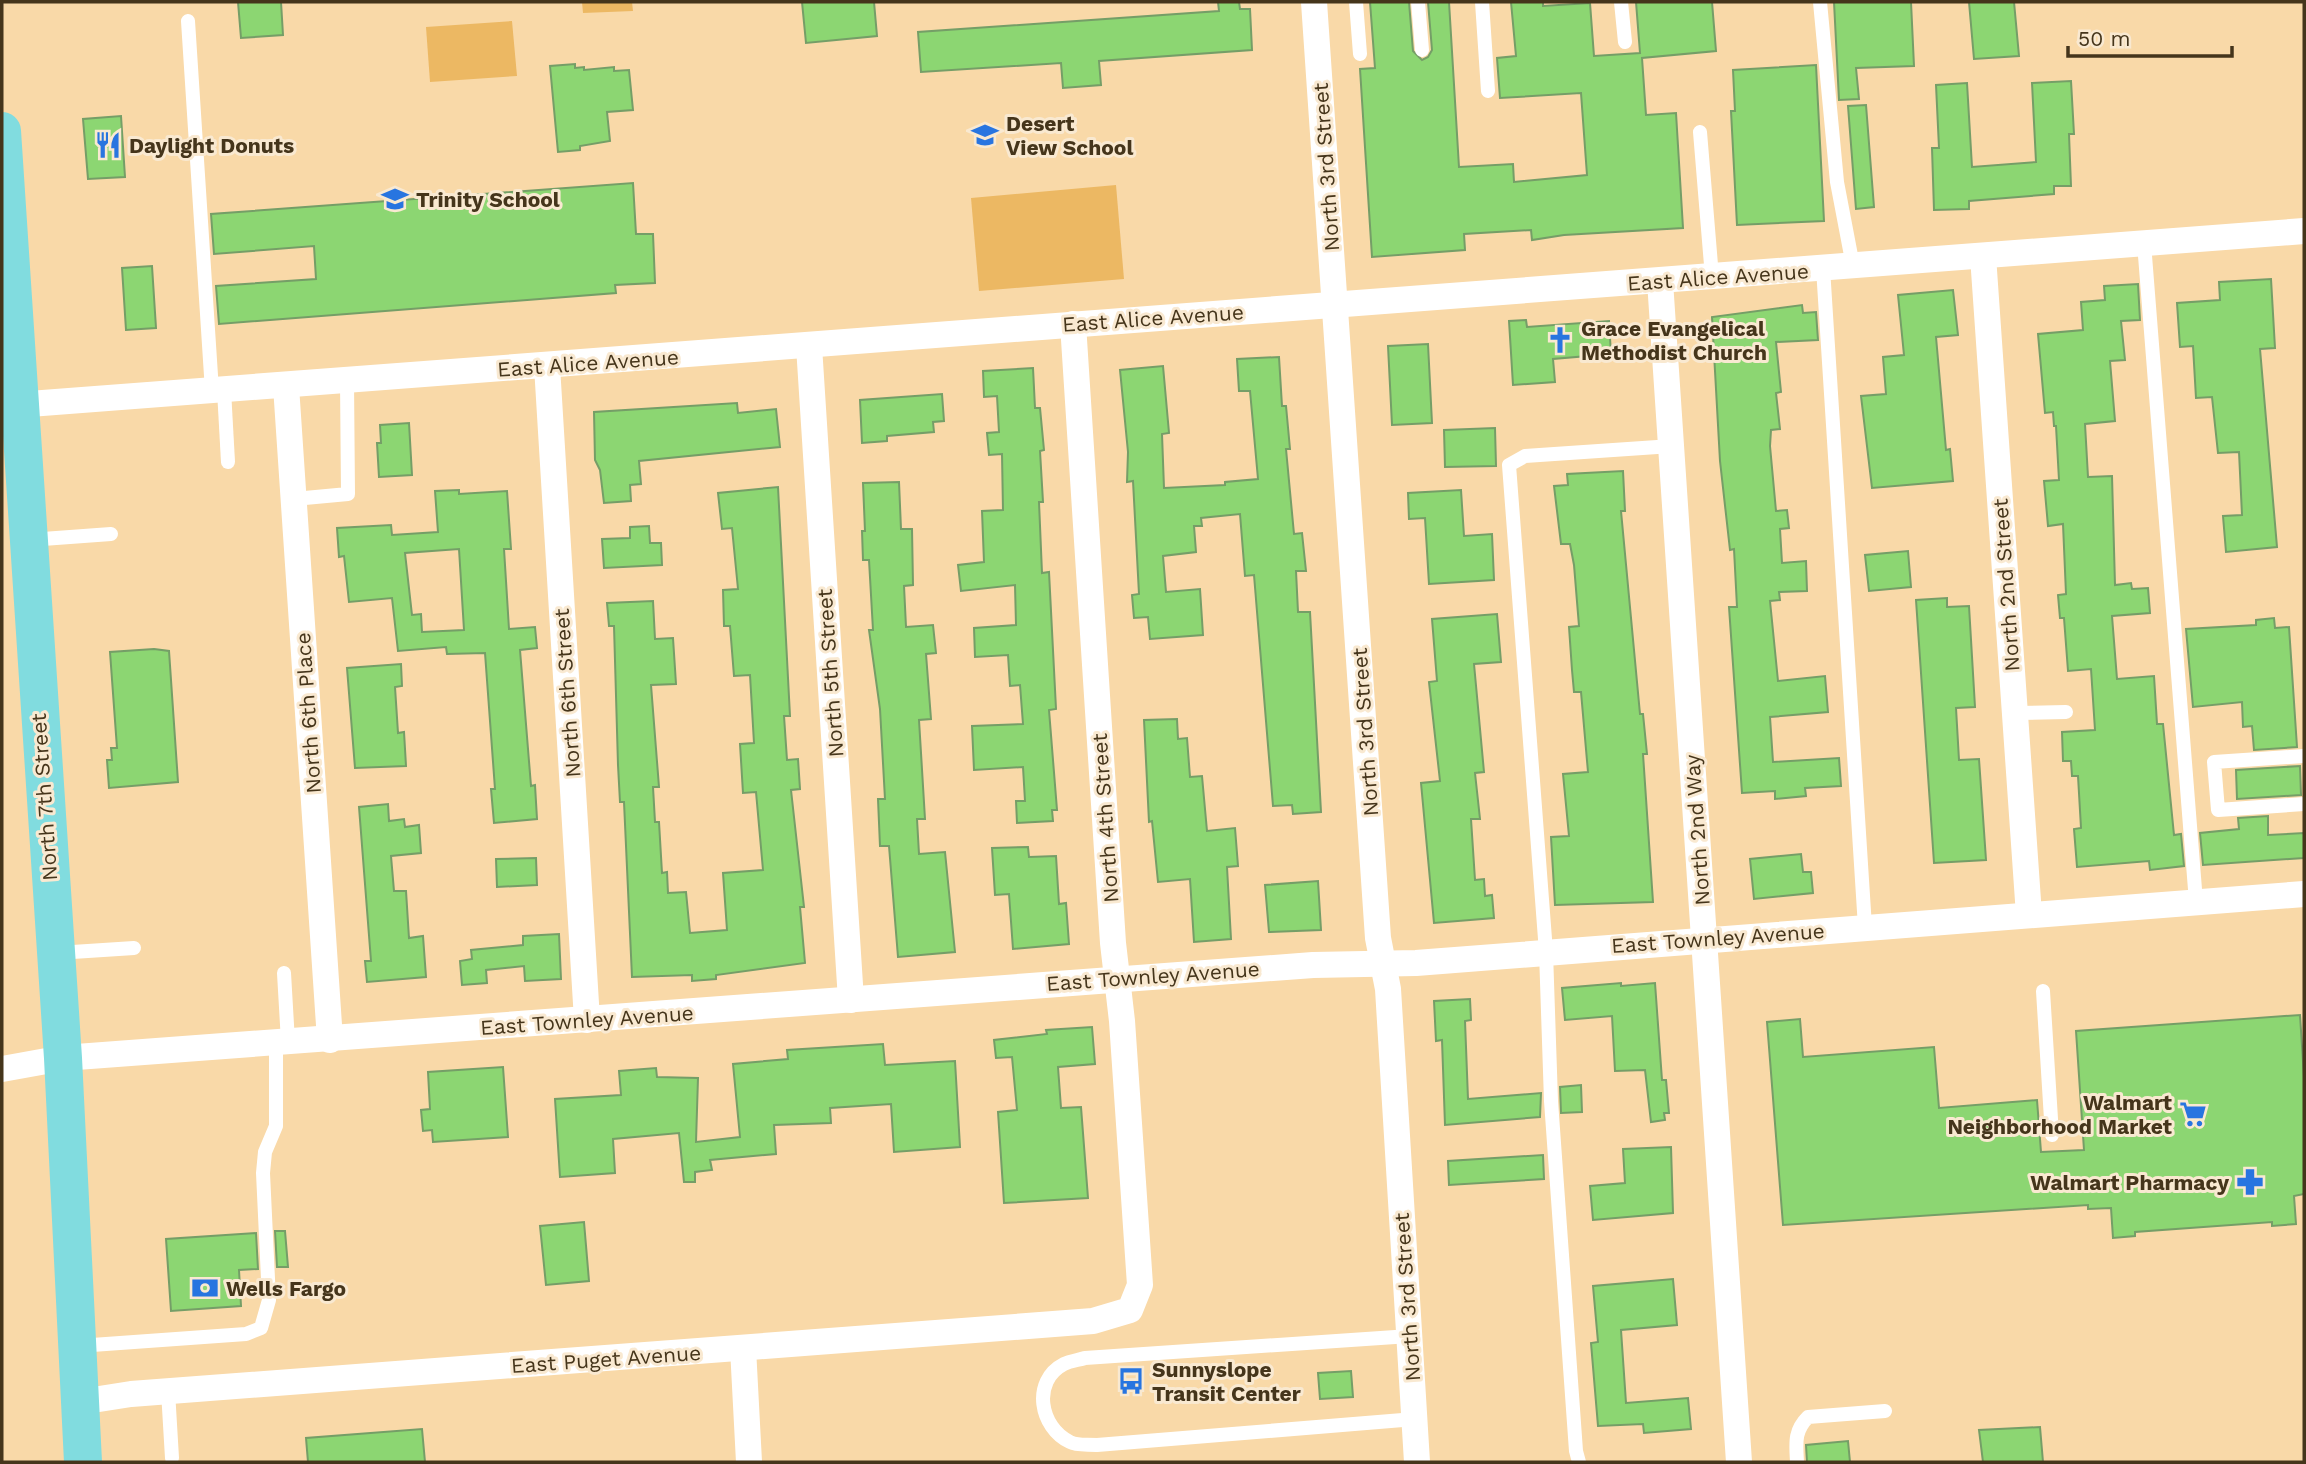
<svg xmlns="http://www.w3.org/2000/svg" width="2306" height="1464" font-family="'Work Sans',sans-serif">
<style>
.green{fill:#ecb863}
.building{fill:#8cd672;stroke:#759e67;stroke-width:2;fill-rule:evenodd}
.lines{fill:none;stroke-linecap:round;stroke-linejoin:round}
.lane{stroke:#fff;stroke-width:14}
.street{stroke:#fff;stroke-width:26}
.primary{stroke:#81dcdf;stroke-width:38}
.labels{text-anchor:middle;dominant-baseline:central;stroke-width:6;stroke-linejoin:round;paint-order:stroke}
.poi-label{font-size:21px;font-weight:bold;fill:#45351b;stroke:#f9e9d1;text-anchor:start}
.street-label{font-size:21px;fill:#45351b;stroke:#f9e9d1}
</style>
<rect width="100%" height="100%" fill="#f9d9a8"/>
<!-- green -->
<g class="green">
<path d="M582 2H632L633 11 583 13Z"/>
<path d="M512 21 517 76 430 82 426 27Z"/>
<path d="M1116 185 1124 279 979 291 971 198Z"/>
</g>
<!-- building -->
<g class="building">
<path d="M238 2H281L283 35 241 38Z"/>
<path d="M802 2H874L877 36 806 43Z"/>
<path d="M1218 2H1239L1240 9H1250L1252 50 1099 61 1101 85 1063 88 1061 63 921 72 918 32 1219 11Z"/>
<path d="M1370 2H1409L1413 51 1422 60 1428 57 1432 50 1428 2H1449L1459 167 1513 164 1514 182 1587 175 1581 93 1500 98 1497 58 1516 56 1511 2H1543V6L1590 3 1594 56 1640 53 1636 2H1712L1716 51 1642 58 1646 115 1676 113 1683 228 1564 235 1532 240 1531 230 1464 234 1465 250 1372 257 1360 69 1375 68Z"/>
<path d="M1834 2H1911L1914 66 1856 68 1859 99 1839 100Z"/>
<path d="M1969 2H2014L2019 56 1974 59Z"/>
<path d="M575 64V68L584 67V70L614 67V71L629 70 633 110 607 112 610 141 580 146V150L558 152 550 66Z"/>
<path d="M1816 65 1824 221 1737 225 1731 111H1735L1733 70Z"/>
<path d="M2071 81 2074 134H2069L2071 186H2054V194L1969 201V209L1934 210 1932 148H1939L1936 85 1967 83 1972 167 2036 162 2032 83Z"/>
<path d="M1866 105 1874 207 1856 209 1848 106Z"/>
<path d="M121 116 125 177 88 179 83 119Z"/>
<path d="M633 183 636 234H653L655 283 615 285 616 293 219 324 216 286 316 279 314 246 214 254 211 214Z"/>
<path d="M152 266 156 328 126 330 122 268Z"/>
<path d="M2271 279 2275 348 2260 349 2277 547 2226 552 2223 516 2242 515 2239 452 2218 453 2212 397 2196 398 2193 346 2180 347 2177 303 2220 300 2219 282Z"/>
<path d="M2138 284 2140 320 2121 321 2125 360 2110 361 2115 421 2085 424 2088 477 2112 476 2115 585 2131 583 2132 589 2148 588 2150 613 2112 616 2117 679 2154 676 2157 724H2163L2174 835 2181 834 2184 866 2150 870 2149 861 2077 867 2074 829 2081 828 2078 776H2072L2071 761H2063L2062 732 2095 730 2091 669 2068 671 2064 618H2060L2058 595 2066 594 2063 524 2048 526 2044 481 2059 480 2056 426H2054L2053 412 2045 413 2038 334 2083 330 2081 302 2105 300 2104 286Z"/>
<path d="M1953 290 1958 335 1936 337 1946 450 1950 449 1953 481 1872 488 1861 396 1886 394 1883 357 1904 355 1898 295Z"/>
<path d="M1802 305 1803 313 1816 312 1818 340 1776 342 1781 392 1776 393 1780 429 1771 430 1770 446 1776 511 1787 510 1789 528 1780 529 1782 563 1806 561 1807 591 1779 592 1780 600 1770 601 1778 681 1825 676 1828 712 1770 717 1773 762 1839 758 1841 786 1805 788 1806 796 1775 799V791L1742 793 1729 607H1737L1734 549 1730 550 1720 461 1712 317Z"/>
<path d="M1526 320 1527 327 1609 321 1611 354 1553 359 1555 382 1513 385 1509 321Z"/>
<path d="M1428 344 1432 423 1392 425 1388 346Z"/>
<path d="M1279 357 1282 406H1286L1290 449H1286L1294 534 1302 533 1306 571H1296L1298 612H1310L1321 812 1293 814 1292 805 1273 806 1254 575 1245 576 1240 514 1201 518 1202 526H1194L1196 552 1163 556 1166 592 1200 589 1203 635 1150 639 1148 617 1134 618 1132 595 1139 594 1133 481 1127 482 1128 452 1120 370 1163 366 1169 433 1162 434 1164 488 1225 485V482L1258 479 1250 391H1239L1237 359Z"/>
<path d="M1033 368 1035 408H1040L1044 450 1040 451 1043 502H1039L1042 573 1049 572 1056 709 1049 710 1057 810H1052L1053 821 1017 823 1016 801H1025L1023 767 974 770 972 726 1023 724 1020 685 1010 686 1008 655 975 657 974 628 1016 625 1015 585 961 591 958 565 984 562 982 511 1003 510 1002 454 989 455 987 433 999 432 997 396 984 397 983 371Z"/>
<path d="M942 394 944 421 933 422 934 432 887 436V441L862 443 860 400Z"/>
<path d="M737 403 738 413 776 409 780 447 639 461 641 484 630 485 631 501 604 503 600 470 595 460 594 412Z"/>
<path d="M409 423 412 475 379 477 377 443H381L380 425Z"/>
<path d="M1495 428 1496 466 1445 467 1444 430Z"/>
<path d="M1623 471 1625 511H1621L1640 714H1643L1647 754H1643L1653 902 1555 905 1551 837 1569 836 1563 774 1588 772 1581 692H1574L1572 670 1569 627 1579 626 1574 565 1570 544H1561L1554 486 1568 485 1567 474Z"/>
<path d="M899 482 901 529H912L913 585 904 586 906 627 933 625 936 653 926 654 931 719 919 720 925 819H917L919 854 945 852 955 952 898 957 889 846H880L878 799H885L880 709 869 630H873L869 560H863L862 531H865L863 483Z"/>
<path d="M778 487 790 716H784L787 760 798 759 800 789 791 790 804 907H800L805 963 716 975V979L692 981V975L632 977 624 802H620L618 765 614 626H609L607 603 653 601 655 639 673 638 676 684 651 685 659 787H653L655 822H659L662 873 667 872 668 893 686 892 690 933 727 930 723 873 763 870 756 792 743 793 740 744 754 743 750 675 734 676 730 626H724L723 590 738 589 732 528 722 529 718 493Z"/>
<path d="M459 490V494L507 491 511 549H504L509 629 535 627 537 648 520 650 531 786 535 785 537 819 494 823 491 789H495L485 653 447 654 446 647 398 651 392 598 349 602 344 556 339 557 337 528 391 525 392 535 438 532 435 491ZM459 549 464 630 422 632 421 614 412 615 405 553Z"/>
<path d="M1461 490 1464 536 1492 534 1494 580 1429 584 1425 518 1409 519 1408 493Z"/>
<path d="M649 526 650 543H661L662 565 604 568 602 539 630 538V527Z"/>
<path d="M1908 551 1911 587 1869 591 1865 555Z"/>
<path d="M1947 598V607L1969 606 1975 707 1956 708 1959 760 1979 759 1986 860 1934 863 1916 600Z"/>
<path d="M1497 614 1501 662 1474 664 1484 772 1475 773 1480 819H1471L1475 880 1484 879 1485 896 1492 895 1494 918 1434 923 1421 783 1440 781 1429 682 1437 681 1432 619Z"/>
<path d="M2274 618 2275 628 2289 627 2297 747 2254 750 2252 726 2243 727 2242 702 2193 707 2186 629 2256 625V620Z"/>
<path d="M154 649 169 651 178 782 109 788 107 760H112L111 748H117L110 652Z"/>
<path d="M401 664 402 686 395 687 398 733 404 732 406 766 355 768 347 668Z"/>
<path d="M1177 719 1178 739 1187 738 1190 777 1202 776 1207 831 1235 828 1238 866 1227 867 1231 939 1194 942 1190 879 1158 882 1152 821 1149 822 1144 720Z"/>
<path d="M2300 766 2301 795 2237 799 2236 770Z"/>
<path d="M388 804 389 821 404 819 405 827 419 825 421 853 391 856 394 891H406L409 938 423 936 426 977 367 982 365 961H371L359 807Z"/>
<path d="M2268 816V835L2304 833V858L2203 865 2200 833 2239 829 2238 818Z"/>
<path d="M1028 847 1029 857 1056 856 1059 904 1066 903 1069 944 1013 949 1009 894 995 895 992 848Z"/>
<path d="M1801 854 1803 872H1811L1813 893 1754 899 1750 859Z"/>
<path d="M536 858 537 885 497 887 496 859Z"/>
<path d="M1318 881 1321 930 1269 932 1265 885Z"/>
<path d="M559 934 561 979 525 981 524 966 486 970 487 983 462 985 460 961 472 959 471 950 523 945V936Z"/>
<path d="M1621 983V986L1655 983 1662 1080H1666L1669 1113H1664L1665 1120 1651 1122 1645 1070 1615 1071 1612 1016 1565 1020 1562 988Z"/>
<path d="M1470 999 1471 1020 1465 1021 1468 1099 1541 1093 1540 1117 1445 1125 1442 1040 1436 1041 1434 1001Z"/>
<path d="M2300 1015 2304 1077V1194L2294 1196 2296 1224 2272 1226V1222L2135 1232V1236L2113 1238 2111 1208 2088 1209V1205L1783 1225 1767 1022 1800 1019 1803 1057 1934 1047 1939 1108 2037 1100 2041 1152 2084 1150 2076 1031Z"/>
<path d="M1092 1027 1095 1064 1058 1067 1061 1108 1081 1107 1088 1198 1004 1203 998 1112 1017 1110 1012 1057 996 1058 994 1040 1047 1034 1046 1030Z"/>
<path d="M883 1044 885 1065 955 1061 960 1147 894 1152 891 1104 830 1108 831 1123 774 1125 776 1154 710 1160 712 1170 695 1172V1182H684L679 1133 613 1139 615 1173 560 1177 555 1099 621 1095 619 1071 656 1068 657 1077 698 1078 696 1142 740 1137 733 1064 788 1059 787 1050Z"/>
<path d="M503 1067 508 1137 433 1142 432 1130 423 1131 421 1110 430 1109 428 1072Z"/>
<path d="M1581 1085 1582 1112 1561 1113 1560 1087Z"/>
<path d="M1671 1147 1673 1213 1593 1220 1590 1186 1625 1183 1623 1149Z"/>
<path d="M1543 1155 1544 1179 1449 1185 1448 1161Z"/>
<path d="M584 1222 589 1281 546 1285 540 1226Z"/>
<path d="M275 1231H285L288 1267H277Z"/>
<path d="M256 1233 258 1269 239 1270 241 1306 171 1311 166 1239Z"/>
<path d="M1673 1279 1677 1325 1621 1330 1626 1403 1688 1398 1691 1429 1644 1433 1643 1424 1598 1426 1591 1343 1598 1342 1593 1286Z"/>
<path d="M1351 1371 1353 1397 1320 1399 1318 1373Z"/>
<path d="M2040 1427 2043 1462H1983L1979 1430Z"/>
<path d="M422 1429 425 1462H308L306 1438Z"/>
<path d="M1848 1441 1850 1462H1807L1806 1445Z"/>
</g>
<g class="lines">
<!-- lane -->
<g class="lane">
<path d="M1356 2 1360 54"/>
<path d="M1418 2 1422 50"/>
<path d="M1482 2 1488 91"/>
<path d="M1621 2 1625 42"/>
<path d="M1820 2 1837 182 1853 266"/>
<path d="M188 21 212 391"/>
<path d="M1700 132 1712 277"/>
<path d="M2144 243 2196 902"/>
<path d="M1823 268 1865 927"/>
<path d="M224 390 228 462"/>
<path d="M294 499 348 494 347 381"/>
<path d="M29 540 111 534"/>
<path d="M2015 713 2066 712"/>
<path d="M2304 756 2214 762 2218 810 2304 804"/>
<path d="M57 953 134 948"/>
<path d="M284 973 288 1042"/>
<path d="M2043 991 2052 1135"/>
<path d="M1410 1336 1085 1358C1079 1360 1070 1361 1064 1364 1031 1381 1040 1428 1070 1442 1077 1446 1088 1444 1097 1445L1415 1419"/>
<path d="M78 1346 246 1334 261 1328 269 1300 263 1173 265 1152 276 1126V1043"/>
<path d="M168 1391 172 1458"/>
<path d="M1579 1462 1576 1451 1551 1101 1546 952 1509 465 1525 456 1672 446"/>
<path d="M1797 1462C1796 1443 1794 1431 1808 1417L1885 1411"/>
</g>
<!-- street -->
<g class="street">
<path d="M1314 2 1378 938 1388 989 1417 1462"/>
<path d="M1983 256 2029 915"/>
<path d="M1660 281 1739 1462"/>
<path d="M809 346 851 1000"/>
<path d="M547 366 587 1020"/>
<path d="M286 386 330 1040"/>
<path d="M3 406 2304 231"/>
<path d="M2 1069 63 1058 1313 965 1416 963 2304 894"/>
<path d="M743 1348 749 1462"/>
<path d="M80 1402 131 1394 1093 1321 1130 1310 1140 1285 1122 1021 1113 943 1073 324"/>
</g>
<!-- primary -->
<path class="primary" d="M2 131 63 1058 83 1462"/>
</g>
<!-- icons -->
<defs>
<symbol id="school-bare" viewBox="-9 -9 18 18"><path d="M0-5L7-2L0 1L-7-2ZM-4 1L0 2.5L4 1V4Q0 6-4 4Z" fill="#2875e0" stroke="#f9e9d1" stroke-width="2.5" paint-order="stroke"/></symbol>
<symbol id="restaurant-bare" viewBox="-9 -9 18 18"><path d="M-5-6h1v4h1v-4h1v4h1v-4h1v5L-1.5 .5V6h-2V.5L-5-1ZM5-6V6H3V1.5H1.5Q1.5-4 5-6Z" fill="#2875e0" stroke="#f9e9d1" stroke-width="2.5" paint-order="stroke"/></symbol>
<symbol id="church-bare" viewBox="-9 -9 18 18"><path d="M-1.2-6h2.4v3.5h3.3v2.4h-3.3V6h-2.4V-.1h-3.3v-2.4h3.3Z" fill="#2875e0" stroke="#f9e9d1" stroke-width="2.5" paint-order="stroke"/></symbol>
<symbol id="supermarket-bare" viewBox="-9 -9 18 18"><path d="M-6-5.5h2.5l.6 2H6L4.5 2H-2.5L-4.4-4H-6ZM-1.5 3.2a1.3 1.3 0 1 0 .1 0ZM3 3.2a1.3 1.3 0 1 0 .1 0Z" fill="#2875e0" stroke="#f9e9d1" stroke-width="2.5" paint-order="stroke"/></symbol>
<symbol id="pharmacy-bare" viewBox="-9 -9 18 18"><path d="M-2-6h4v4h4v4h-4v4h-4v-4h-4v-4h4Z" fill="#2875e0" stroke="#f9e9d1" stroke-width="2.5" paint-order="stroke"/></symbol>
<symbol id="bank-bare" viewBox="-9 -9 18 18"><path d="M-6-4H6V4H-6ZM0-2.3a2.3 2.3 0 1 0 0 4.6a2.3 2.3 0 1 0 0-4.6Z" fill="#2875e0" stroke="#f9e9d1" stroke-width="2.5" paint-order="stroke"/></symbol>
<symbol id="bus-bare" viewBox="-9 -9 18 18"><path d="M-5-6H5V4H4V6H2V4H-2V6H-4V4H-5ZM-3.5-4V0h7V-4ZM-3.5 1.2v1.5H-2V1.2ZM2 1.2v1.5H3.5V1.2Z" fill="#2875e0" stroke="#f9e9d1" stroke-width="2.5" paint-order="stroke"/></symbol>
</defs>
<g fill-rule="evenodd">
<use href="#school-bare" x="966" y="116" width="38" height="38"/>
<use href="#restaurant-bare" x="89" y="126" width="38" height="38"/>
<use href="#school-bare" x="376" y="180" width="38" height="38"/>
<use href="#church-bare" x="1541" y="321" width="38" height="38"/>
<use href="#supermarket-bare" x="2174" y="1095" width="38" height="38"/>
<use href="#pharmacy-bare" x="2231" y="1163" width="38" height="38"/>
<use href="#bank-bare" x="186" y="1269" width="38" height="38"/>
<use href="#bus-bare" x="1112" y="1362" width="38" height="38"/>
</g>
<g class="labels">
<!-- poi labels -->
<g class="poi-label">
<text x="1006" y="123">Desert<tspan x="1006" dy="24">View School</tspan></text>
<text x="129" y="145">Daylight Donuts</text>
<text x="416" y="199">Trinity School</text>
<text x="1581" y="328">Grace Evangelical<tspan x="1581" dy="24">Methodist Church</tspan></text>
<text x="2172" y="1102" text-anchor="end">Walmart<tspan x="2172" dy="24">Neighborhood Market</tspan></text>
<text x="2229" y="1182" text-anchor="end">Walmart Pharmacy</text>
<text x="226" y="1288">Wells Fargo</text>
<text x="1152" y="1369">Sunnyslope<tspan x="1152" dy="24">Transit Center</tspan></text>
</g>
<!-- street labels -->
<g class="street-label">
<text transform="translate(1326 167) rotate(-94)">North 3rd Street</text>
<text transform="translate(1718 277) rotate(-4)">East Alice Avenue</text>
<text transform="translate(1153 318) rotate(-4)">East Alice Avenue</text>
<text transform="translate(588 363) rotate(-4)">East Alice Avenue</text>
<text transform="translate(2006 585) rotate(-94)">North 2nd Street</text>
<text transform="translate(830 673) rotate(-94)">North 5th Street</text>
<text transform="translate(567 693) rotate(-94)">North 6th Street</text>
<text transform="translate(308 713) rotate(-94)">North 6th Place</text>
<text transform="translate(1365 732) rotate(-94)">North 3rd Street</text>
<text transform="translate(44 797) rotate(-94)">North 7th Street</text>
<text transform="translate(1105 818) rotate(-94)">North 4th Street</text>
<text transform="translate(1697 830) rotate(-94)">North 2nd Way</text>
<text transform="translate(1718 938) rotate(-4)">East Townley Avenue</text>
<text transform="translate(1153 976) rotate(-4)">East Townley Avenue</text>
<text transform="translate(587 1020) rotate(-4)">East Townley Avenue</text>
<text transform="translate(1407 1297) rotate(-94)">North 3rd Street</text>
<text transform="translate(606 1359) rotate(-4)">East Puget Avenue</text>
</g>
</g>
<!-- border -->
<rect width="2306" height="1464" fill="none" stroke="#45351b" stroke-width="7"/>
<!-- scale -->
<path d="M2068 46v10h164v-10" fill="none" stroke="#45351b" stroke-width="3.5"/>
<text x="2078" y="46" font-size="21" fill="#45351b" stroke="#f9e9d1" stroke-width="5" paint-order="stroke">50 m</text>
</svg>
